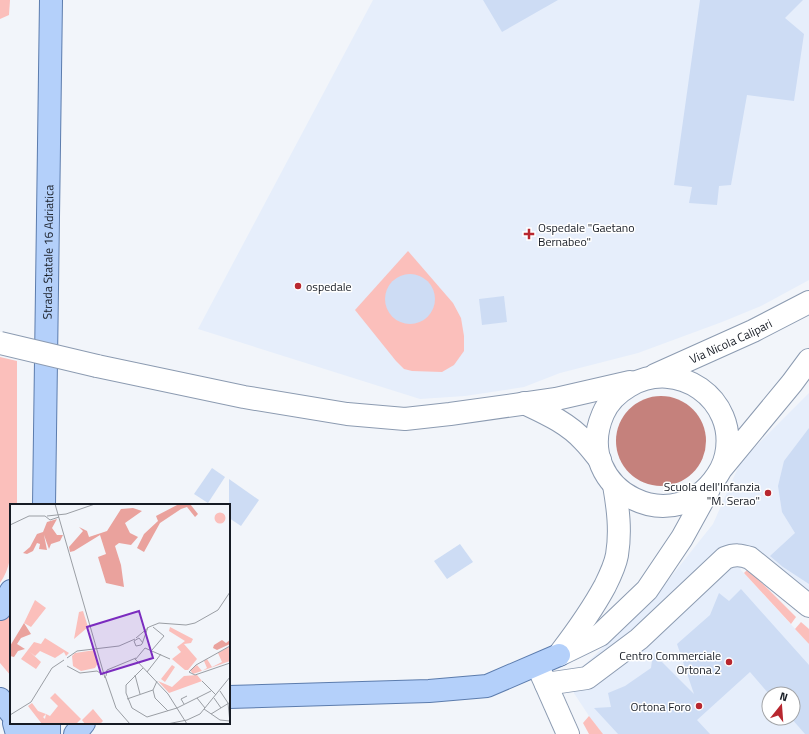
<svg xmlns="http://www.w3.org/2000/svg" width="809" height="734" font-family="'Titillium Web',sans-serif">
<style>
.built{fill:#e6eefb;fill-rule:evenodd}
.green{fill:#fbbfbb}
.water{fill:#c5817c}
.building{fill:#cddcf4}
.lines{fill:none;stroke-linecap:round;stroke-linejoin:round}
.minor-casing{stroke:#8c9bb1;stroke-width:24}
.major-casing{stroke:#5c7cad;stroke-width:24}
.minor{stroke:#fff;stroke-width:22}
.major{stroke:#b4d0fa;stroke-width:22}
.minor-bridge-casing{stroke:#8c9bb1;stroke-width:24;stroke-linecap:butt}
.minor-bridge{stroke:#fff;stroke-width:22}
.poi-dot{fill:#b8272f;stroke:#fff;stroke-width:1.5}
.labels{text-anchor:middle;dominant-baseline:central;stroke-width:3;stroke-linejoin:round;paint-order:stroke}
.poi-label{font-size:12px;fill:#161b24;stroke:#fff;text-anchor:end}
.street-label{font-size:12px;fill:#161b24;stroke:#fff}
.inset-road{fill:none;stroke:#9a9ea4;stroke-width:1}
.view{fill:#7b2cbf;fill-opacity:0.15;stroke:#7b2cbf;stroke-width:2}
.inset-edge{fill:none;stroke:#161b24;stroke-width:2}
</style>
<rect width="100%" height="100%" fill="#f2f5fa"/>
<!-- built -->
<g class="built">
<path d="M373 0H809V280L761 306 722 322 638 353 560 373 524 387 465 396 420 399 198 329Z"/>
<path d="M809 393V592L752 552 740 569 809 644V734H603L589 716 564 678 577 672 650 603 713 524 741 461ZM769 694H793V718H769Z"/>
</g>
<!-- green -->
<g class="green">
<path d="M0 0H10L9 15 0 19Z"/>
<path d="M408 251 453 303 461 318 464 336V351L454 365 442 372 412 371 404 369 396 361 355 310Z"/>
<path d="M0 357 17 361V504L11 505C11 530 16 561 0 583Z"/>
<path d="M748 569 796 617 791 624 744 573Z"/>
<path d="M11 600V676L0 663V614Z"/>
<path d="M801 622 809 629V644L795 629Z"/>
<path d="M589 716 603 734H589L583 723Z"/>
</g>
<!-- water -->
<circle class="water" cx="661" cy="441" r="45"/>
<!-- building -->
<g class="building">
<path d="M483 0H558L502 32Z"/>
<path d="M700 0H803L785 18 804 34 794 101 747 95 731 185 719 186 717 205 689 203 692 187 674 185Z"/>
<circle cx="410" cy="299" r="25"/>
<path d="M504 296 507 322 482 325 479 299Z"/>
<path d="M809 428V584L783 567 770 556 795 533 782 512 778 486 784 461Z"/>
<path d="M212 468 225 477 208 503 194 494Z"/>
<path d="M229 479 259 500 241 526 229 518Z"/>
<path d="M460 544 473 562 447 579 434 561Z"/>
<path d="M741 589 809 665V734H805L791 718H793V694H769L750 672 697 720 710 734H618L594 708 611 707 608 693 625 686 651 668 653 653 694 694 677 644 710 615 719 593 729 601Z"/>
</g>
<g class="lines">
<defs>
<g id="minor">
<path d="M97 366 244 397 347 414 405 419 450 414 556 399 630 382"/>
<path id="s1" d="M655 375 753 331 809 302"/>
<path d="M524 403C545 413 568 423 584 441 590 447 595 454 600 460"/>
<path d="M721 469C723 465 725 460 726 455 738 399 677 357 629 386 617 393 608 402 603 414 570 490 679 546 721 469L792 383 809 360"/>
<path d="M561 652C577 631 592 610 605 586 610 576 615 566 617 555 621 531 618 508 614 485"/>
<path d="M559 655 600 635 647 590 682 538 709 489"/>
<path d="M540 671 568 734"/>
<path d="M546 684 587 678 639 639 725 558C735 554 741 555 750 558L809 606"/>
</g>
<g id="major">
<path id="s2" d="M44 505 51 0"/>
<path d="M0 609 11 591"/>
<path d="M229 697 429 691 487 686 559 655"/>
<path d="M0 699 11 713"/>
<path d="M14 723 17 734"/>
<path d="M32 734V723"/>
<path d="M49 734V723"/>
<path d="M75 734 84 723"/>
</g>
</defs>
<!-- minor casing -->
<use href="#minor" class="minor-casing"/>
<!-- major casing -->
<use href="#major" class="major-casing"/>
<!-- minor -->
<use href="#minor" class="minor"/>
<!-- major -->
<use href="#major" class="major"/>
<defs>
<path id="minor-bridge" d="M0 343 97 366"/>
</defs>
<!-- minor-bridge casing -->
<use href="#minor-bridge" class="minor-bridge-casing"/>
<!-- minor-bridge -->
<use href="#minor-bridge" class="minor-bridge"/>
</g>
<!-- markers -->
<g class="poi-dot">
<path d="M527 228h4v4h4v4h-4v4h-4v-4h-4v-4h4z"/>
<circle cx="298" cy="286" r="4"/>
<circle cx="768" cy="493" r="4"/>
<circle cx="729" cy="662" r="4"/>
<circle cx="699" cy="706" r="4"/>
</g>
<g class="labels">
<!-- poi labels -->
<g class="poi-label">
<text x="538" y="227" text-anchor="start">Ospedale "Gaetano<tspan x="538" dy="14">Bernabeo"</tspan></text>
<text x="306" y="286" text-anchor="start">ospedale</text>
<text x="760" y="486">Scuola dell'Infanzia<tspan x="760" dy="14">"M. Serao"</tspan></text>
<text x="721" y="655">Centro Commerciale<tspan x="721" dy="14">Ortona 2</tspan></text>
<text x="691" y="706">Ortona Foro</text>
</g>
<!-- street labels -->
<g class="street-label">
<text stroke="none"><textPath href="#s2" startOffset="253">Strada Statale 16 Adriatica</textPath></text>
<text stroke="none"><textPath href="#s1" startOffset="83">Via Nicola Calipari</textPath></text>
</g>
</g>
<!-- overview -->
<g transform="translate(10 504)">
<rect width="220" height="220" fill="#f2f5fa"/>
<path d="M204.5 14a5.5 5.5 0 1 1 11 0a5.5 5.5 0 1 1-11 0ZM25 96 36 104 21 123 14 119ZM73 107 78 123 64 135 69 108ZM160 123 183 135 181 139 174 140 187 155 178 166H175L162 155 171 148 167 143 175 137 159 127ZM35 134 59 149 56 152 54 148 45 154 30 147 25 152 20 148 31 158 26 165 11 155 24 138 31 140ZM220 142V157L183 170 180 166 187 161 192 167 197 164 194 157 197 155 202 163 212 158 208 149ZM85 146 88 159 85 164 71 167 63 162 62 152 65 149ZM162 161 165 163 155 178 151 175ZM187 171 192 177 159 189 148 177 162 183 174 172ZM45 189 71 215 66 220H32L18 202 22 199 28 207 36 210 33 213 35 215 36 210 40 212 48 202 40 194ZM83 205 93 217 90 220H75L72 216Z" fill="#fbbfbb"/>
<path d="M169 0H180L188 10 185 13 177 3 171 5 150 19 134 48 127 44 134 30 148 17 146 12ZM123 4 132 7 115 19 120 29 128 33 121 41 109 39 105 42 111 61 114 83 96 79 88 53 96 50 90 31 64 47 60 48 59 43 73 27 69 23 77 27 79 33 97 27 111 5ZM47 15 42 24 47 31H53L50 37 41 40 39 45 34 31 37 46 29 45 30 40 27 39 23 47 17 50 13 49 20 43 27 30 33 28 37 18ZM14 119 21 130 11 134 7 140 15 145 8 147 4 153 0 152V142ZM212 136 216 139 220 136V140L207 146 203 144 204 141Z" fill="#eaa29d"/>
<path class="inset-road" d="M45 0 95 174M37 12 56 10 85 0M0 21 19 12H35L40 16 49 13M126 134 139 123 149 119 176 121 185 119 208 106 220 88M133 139 129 134 124 137 126 142 131 141 132 140 138 123M220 142 186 161 179 168 185 171 220 159M142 146 154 132 143 123M57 154 67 147 109 142 125 135M125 155 158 190 177 220M125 156 135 144 160 155M57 162 70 169 87 167 93 171M133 164 116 181V189L122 204 137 213 167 204 201 187M137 168 151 150M125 171 130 190M95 172 106 204 120 220M96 172 97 166 126 154M147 177 143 186 145 194 158 207M192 177 206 191M210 187 218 199 220 219M187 194 195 204M204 194 211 204M117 195 143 186M174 200 171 195 177 192M194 205 210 216 220 217M201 210 219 199M0 211 21 198 42 164 54 156M157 220 177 216 190 210 220 173"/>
<path class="view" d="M129 107 143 154 91 170 77 123Z"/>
<rect width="220" height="220" class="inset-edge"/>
</g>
<!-- north arrow -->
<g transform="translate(781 706) rotate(17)"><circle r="19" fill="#ffffff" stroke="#a2a4a7"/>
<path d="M0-3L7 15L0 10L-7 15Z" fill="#b8272f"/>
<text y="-6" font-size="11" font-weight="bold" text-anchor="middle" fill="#161b24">N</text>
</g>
</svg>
